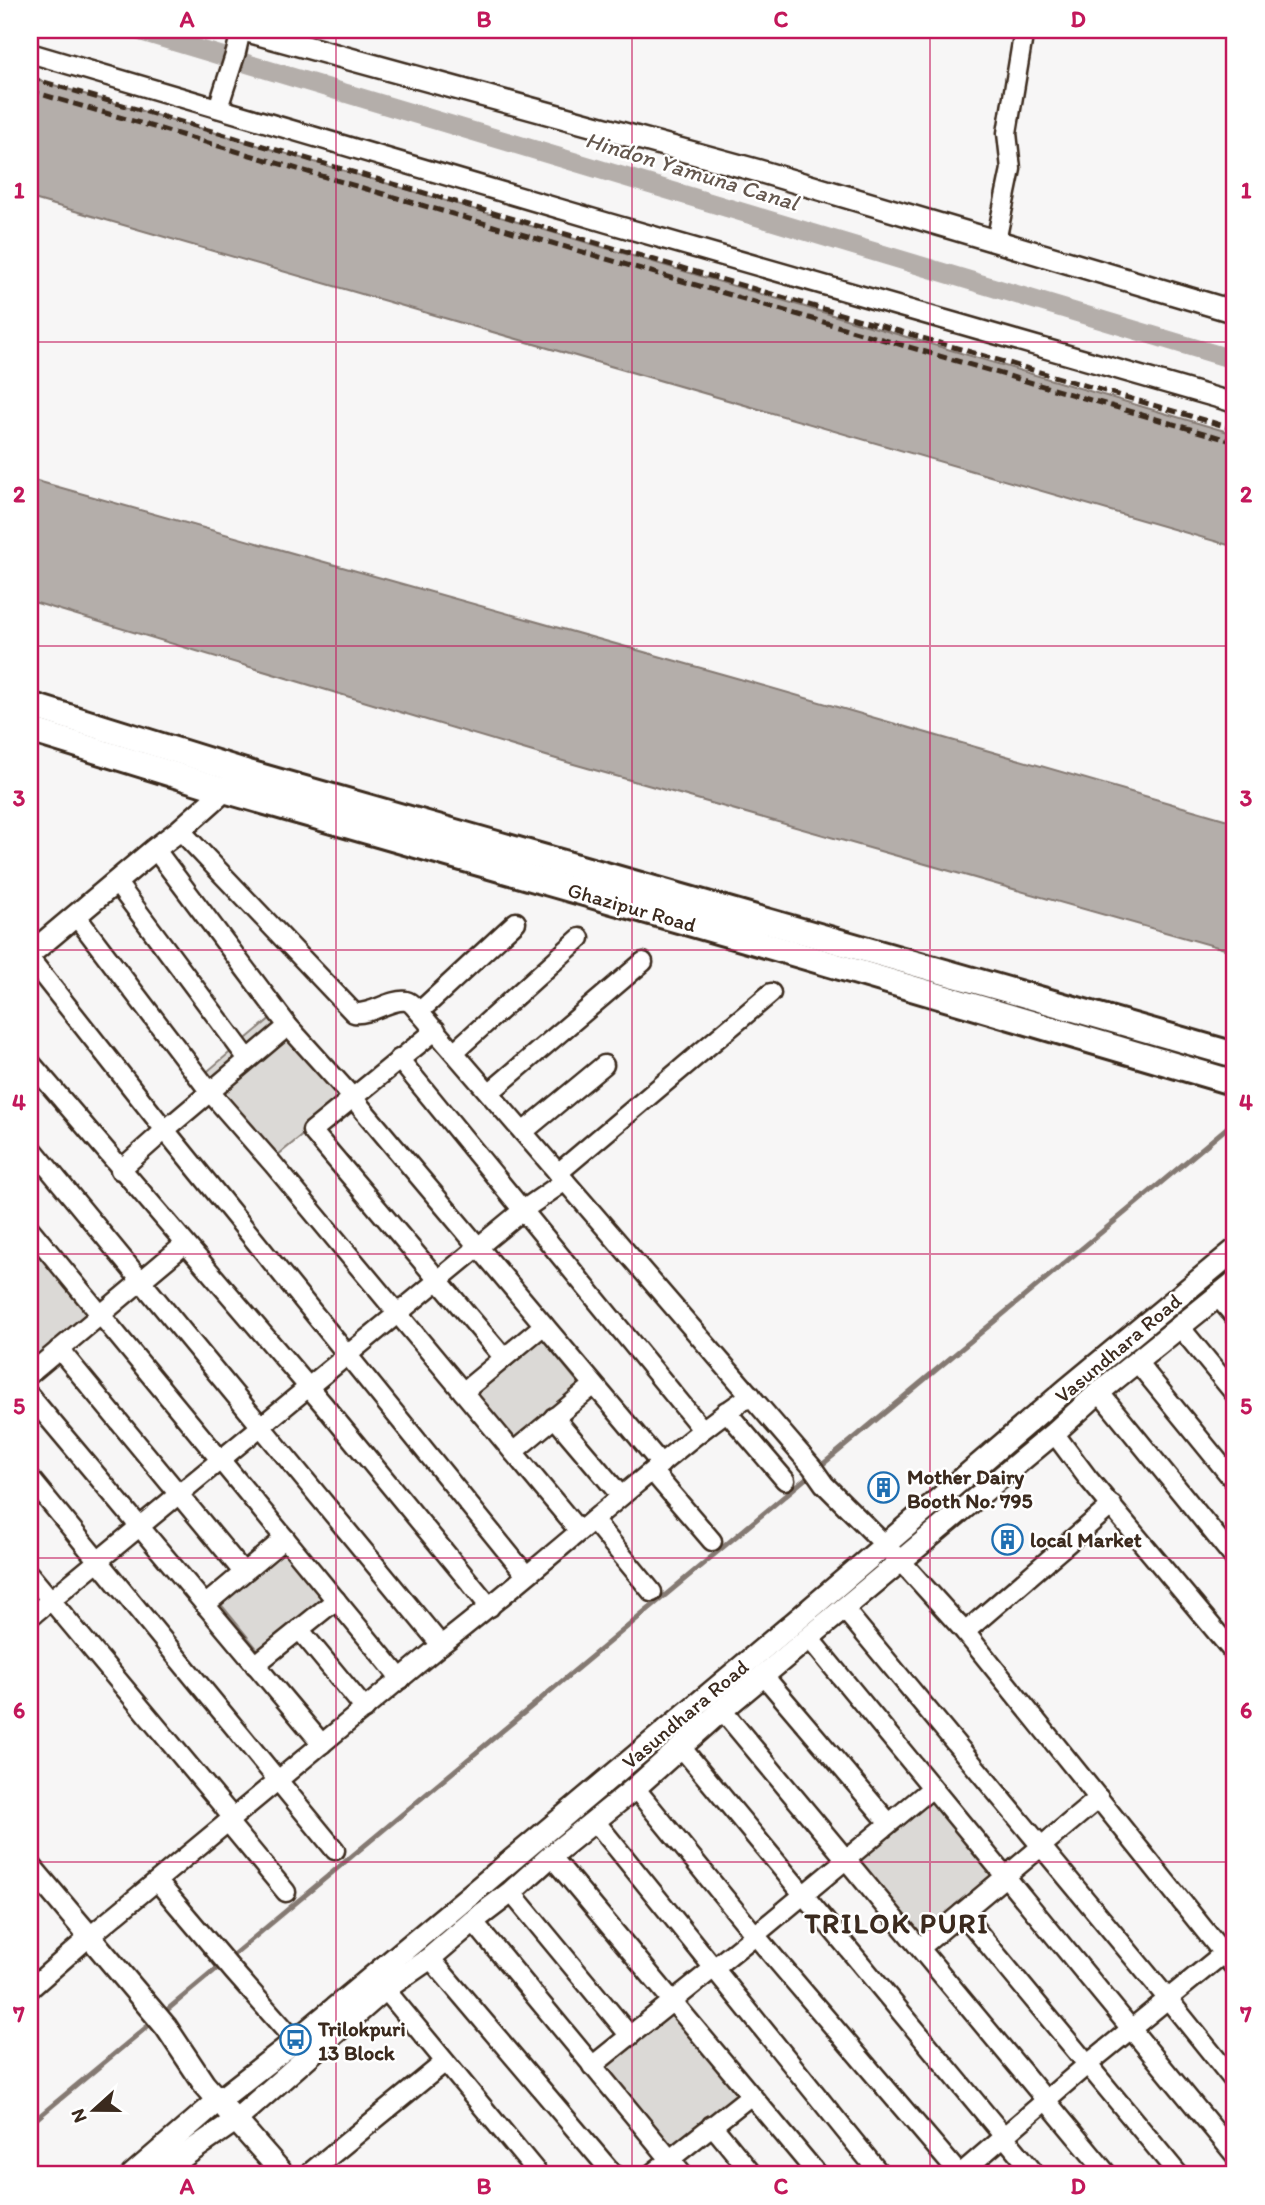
<svg xmlns="http://www.w3.org/2000/svg" width="1265" height="2205" font-family="Itim,sans-serif">
<style>
.green{fill:#dbd9d6;stroke:#8b827a;stroke-width:2}
.water{fill:#b4aeaa;stroke:#847972;stroke-width:2}
.lines{fill:none;stroke-linecap:round;stroke-linejoin:round}
.stream{stroke:#847972;stroke-width:5}
.canal{stroke:#b4aeaa;stroke-width:19}
.minor-casing{stroke:#3b2a1e;stroke-width:23}
.tertiary-casing{stroke:#3b2a1e;stroke-width:26}
.secondary-casing{stroke:#3b2a1e;stroke-width:30}
.minor{stroke:#fff;stroke-width:18}
.tertiary{stroke:#fff;stroke-width:21}
.secondary{stroke:#fff;stroke-width:24}
.rail{stroke:#3b2a1e;stroke-width:5;stroke-dasharray:10 5;stroke-linecap:butt}
.grid{fill:none;stroke:#c2185b;stroke-width:2;stroke-opacity:0.55}
.labels{text-anchor:middle;dominant-baseline:central;stroke-width:5;stroke-linejoin:round;paint-order:stroke}
.street-label{font-size:21px;fill:#3b2a1e;stroke:#fff}
.poi-label{font-size:21px;font-weight:bold;fill:#3b2a1e;stroke:#fff;text-anchor:start}
.water-label{font-size:23px;font-style:italic;fill:#65584f;stroke:#fff}
.district-label{font-size:28px;font-weight:bold;letter-spacing:2px;fill:#3b2a1e;stroke:#fff}
.neatline{fill:none;stroke:#c2185b;stroke-width:2.5}
.grid-label{font-size:23px;text-anchor:middle;font-weight:bold;fill:#c2185b}
</style>
<rect width="100%" height="100%" fill="#f7f6f6"/>
<filter id="ink" filterUnits="userSpaceOnUse"><feTurbulence type="fractalNoise" baseFrequency=".0143" numOctaves="2"/><feDisplacementMap in="SourceGraphic" scale="14" xChannelSelector="R" yChannelSelector="G"/><feConvolveMatrix kernelMatrix="1 2 1 2 8 2 1 2 1" color-interpolation-filters="sRGB"/></filter>
<g filter="url(#ink)">
<!-- green -->
<g class="green">
<path d="M278 1012 348 1098 273 1159 203 1075Z"/>
<path d="M30 1228 98 1311 30 1366Z"/>
<path d="M540 1336 580 1385 511 1441 471 1392Z"/>
<path d="M287 1546 327 1595 259 1651 219 1602Z"/>
<path d="M927 1794 997 1880 922 1942 853 1858Z"/>
<path d="M675 2004 745 2090 670 2151 600 2067Z"/>
</g>
<!-- water -->
<g class="water">
<path d="M30 78 1235 434V547L30 198Z"/>
<path d="M30 479 740 679 1235 822V952L563 761 30 601Z"/>
</g>
<g class="lines">
<!-- stream -->
<g class="stream">
<path d="M161 2015 1235 1121"/>
<path d="M30 2124 154 2021"/>
</g>
<!-- canal -->
<path class="canal" d="M135 30 1235 360"/>
<defs>
<g id="minor">
<path d="M30 53 608 223 1235 403"/>
<path d="M218 108 236 52 241 30"/>
<path d="M996 241 1011 169 1007 133 1024 30"/>
<path d="M180 830 354 1013C371 1015 390 999 406 1001 412 1002 415 1008 419 1012L812 1467 824 1484 901 1561 965 1632 1235 1968"/>
<path d="M155 849 288 1026 353 1098 661 1464"/>
<path d="M116 882 248 1059"/>
<path d="M76 916 210 1092 273 1164 579 1531"/>
<path d="M30 959 165 1130 526 1575"/>
<path d="M419 1012 516 922"/>
<path d="M436 1030 312 1131 504 1358"/>
<path d="M454 1052 580 938"/>
<path d="M399 1059 702 1429"/>
<path d="M30 1062 323 1404 490 1607"/>
<path d="M489 1093 643 962"/>
<path d="M523 1132 604 1065"/>
<path d="M30 1146 441 1645"/>
<path d="M120 1170 165 1130 288 1026"/>
<path d="M558 1173 771 993"/>
<path d="M30 1229 401 1679"/>
<path d="M1218 1297 1235 1317"/>
<path d="M1180 1327 1235 1394"/>
<path d="M59 1349 243 1572"/>
<path d="M1137 1362 1235 1482"/>
<path d="M30 1374 185 1244"/>
<path d="M463 1392 544 1325"/>
<path d="M1099 1392 1235 1559"/>
<path d="M30 1396 322 1744"/>
<path d="M726 1411 785 1480"/>
<path d="M554 1417 621 1496"/>
<path d="M1054 1433 1087 1477 1235 1654"/>
<path d="M513 1452 594 1385"/>
<path d="M652 1471 712 1541"/>
<path d="M30 1478 335 1850"/>
<path d="M593 1520 652 1592"/>
<path d="M30 1575 233 1818"/>
<path d="M205 1605 285 1538"/>
<path d="M844 1609 1168 1999 1235 2082"/>
<path d="M30 1617 523 1210 565 1181"/>
<path d="M299 1629 365 1709"/>
<path d="M965 1632 1112 1505"/>
<path d="M809 1638 1235 2155"/>
<path d="M255 1665 336 1600"/>
<path d="M764 1676 889 1823"/>
<path d="M722 1710 1108 2175"/>
<path d="M681 1747 1036 2175"/>
<path d="M635 1788 755 1935 960 2175"/>
<path d="M595 1821 881 2175"/>
<path d="M228 1822 286 1892"/>
<path d="M551 1856 818 2175"/>
<path d="M157 1881 234 1972 303 2050"/>
<path d="M511 1892 630 2036"/>
<path d="M962 1913 1179 2175"/>
<path d="M473 1921 683 2175"/>
<path d="M920 1948 1099 1798"/>
<path d="M430 1958 614 2175"/>
<path d="M30 1989 89 1937 441 1645C508 1593 571 1538 636 1484 674 1453 710 1422 751 1395"/>
<path d="M385 1989 539 2175"/>
<path d="M592 2066 755 1935 932 1788"/>
<path d="M712 2125 753 2175"/>
<path d="M307 2175 445 2062"/>
<path d="M650 2175 750 2096"/>
<path d="M959 2175 1088 2064 1235 1944"/>
</g>
<g id="tertiary">
<path d="M244 30 759 171 1235 312"/>
<path d="M30 954 155 849 180 830 234 782"/>
<path d="M30 1866 166 2027 204 2084 284 2175"/>
<path d="M132 2175 213 2105 295 2041 450 1912 796 1621 1066 1390 1235 1250"/>
<path d="M161 2175 171 2165 236 2120 385 1989 430 1958 473 1921 511 1892 551 1856 635 1788 722 1710 1054 1433 1099 1392 1235 1282"/>
</g>
<g id="secondary">
<path d="M30 705 245 772 1235 1055"/>
<path d="M30 730 224 790 745 939 1235 1083"/>
</g>
</defs>
<!-- minor casing -->
<use href="#minor" class="minor-casing"/>
<!-- tertiary casing -->
<use href="#tertiary" class="tertiary-casing"/>
<!-- secondary casing -->
<use href="#secondary" class="secondary-casing"/>
<!-- minor -->
<use href="#minor" class="minor"/>
<!-- tertiary -->
<use href="#tertiary" class="tertiary"/>
<!-- secondary -->
<use href="#secondary" class="secondary"/>
<!-- rail -->
<g class="rail">
<path d="M30 78 1235 429"/>
<path d="M30 91 1235 442"/>
</g>
</g>
</g>
<!-- grid -->
<path class="grid" d="M336 30V2175M632 30V2175M930 30V2175M30 342H1235M30 646H1235M30 950H1235M30 1254H1235M30 1558H1235M30 1862H1235"/>
<!-- icons -->
<defs>
<symbol id="building-ring" viewBox="-11 -11 22 22"><circle r="9.5" fill="#fff" stroke="#1f6fb2" stroke-width="1.5"/><path d="M-4-6H4V6H1V3H-1V6H-4ZM-2.5-4.3h1.7v1.8h-1.7ZM.8-4.3h1.7v1.8H.8ZM-2.5-1h1.7V.8h-1.7ZM.8-1h1.7V.8H.8Z" fill="#1f6fb2"/></symbol>
<symbol id="bus-ring" viewBox="-11 -11 22 22"><circle r="9.5" fill="#fff" stroke="#1f6fb2" stroke-width="1.5"/><path d="M-5-6H5V4H4V6H2V4H-2V6H-4V4H-5ZM-3.5-4V0h7V-4ZM-3.5 1.2v1.5H-2V1.2ZM2 1.2v1.5H3.5V1.2Z" fill="#1f6fb2"/></symbol>
</defs>
<g fill-rule="evenodd">
<use href="#building-ring" x="866" y="1470" width="35" height="35"/>
<use href="#building-ring" x="990" y="1522" width="35" height="35"/>
<use href="#bus-ring" x="278" y="2022" width="35" height="35"/>
</g>
<g class="labels">
<!-- street labels -->
<g class="street-label">
<text transform="translate(632 907) rotate(16)">Ghazipur Road</text>
<text transform="translate(1118 1348) rotate(-40)">Vasundhara Road</text>
<text transform="translate(685 1714) rotate(-40)">Vasundhara Road</text>
</g>
<!-- poi labels -->
<g class="poi-label">
<text x="907" y="1476">Mother Dairy<tspan x="907" dy="24">Booth No. 795</tspan></text>
<text x="1030" y="1539">local Market</text>
<text x="318" y="2028">Trilokpuri<tspan x="318" dy="24">13 Block</tspan></text>
</g>
<!-- water labels -->
<g class="water-label">
<text transform="translate(692 171) rotate(17)">Hindon Yamuna Canal</text>
</g>
<!-- district labels -->
<g class="district-label">
<text x="897" y="1923">TRILOK PURI</text>
</g>
</g>
<!-- margin -->
<rect width="1265" height="2205" fill="none" stroke="#fff" stroke-width="77"/>
<!-- north arrow -->
<g transform="translate(94 2110) rotate(249)" stroke="#ffffff" stroke-width="5" paint-order="stroke">
<path d="M0-5L12 26L0 18L-12 26Z" fill="#3b2a1e"/>
<text y="-10" font-size="19" font-weight="bold" text-anchor="middle" fill="#3b2a1e">N</text>
</g>
<rect x="38" y="38" width="1188" height="2128" class="neatline"/>
<g class="grid-label">
<text x="187" y="27">A</text>
<text x="484" y="27">B</text>
<text x="781" y="27">C</text>
<text x="1078" y="27">D</text>
<text x="19" y="198">1</text>
<text x="1246" y="198">1</text>
<text x="19" y="502">2</text>
<text x="1246" y="502">2</text>
<text x="19" y="806">3</text>
<text x="1246" y="806">3</text>
<text x="19" y="1110">4</text>
<text x="1246" y="1110">4</text>
<text x="19" y="1414">5</text>
<text x="1246" y="1414">5</text>
<text x="19" y="1718">6</text>
<text x="1246" y="1718">6</text>
<text x="19" y="2022">7</text>
<text x="1246" y="2022">7</text>
<text x="187" y="2194">A</text>
<text x="484" y="2194">B</text>
<text x="781" y="2194">C</text>
<text x="1078" y="2194">D</text>
</g>
</svg>
